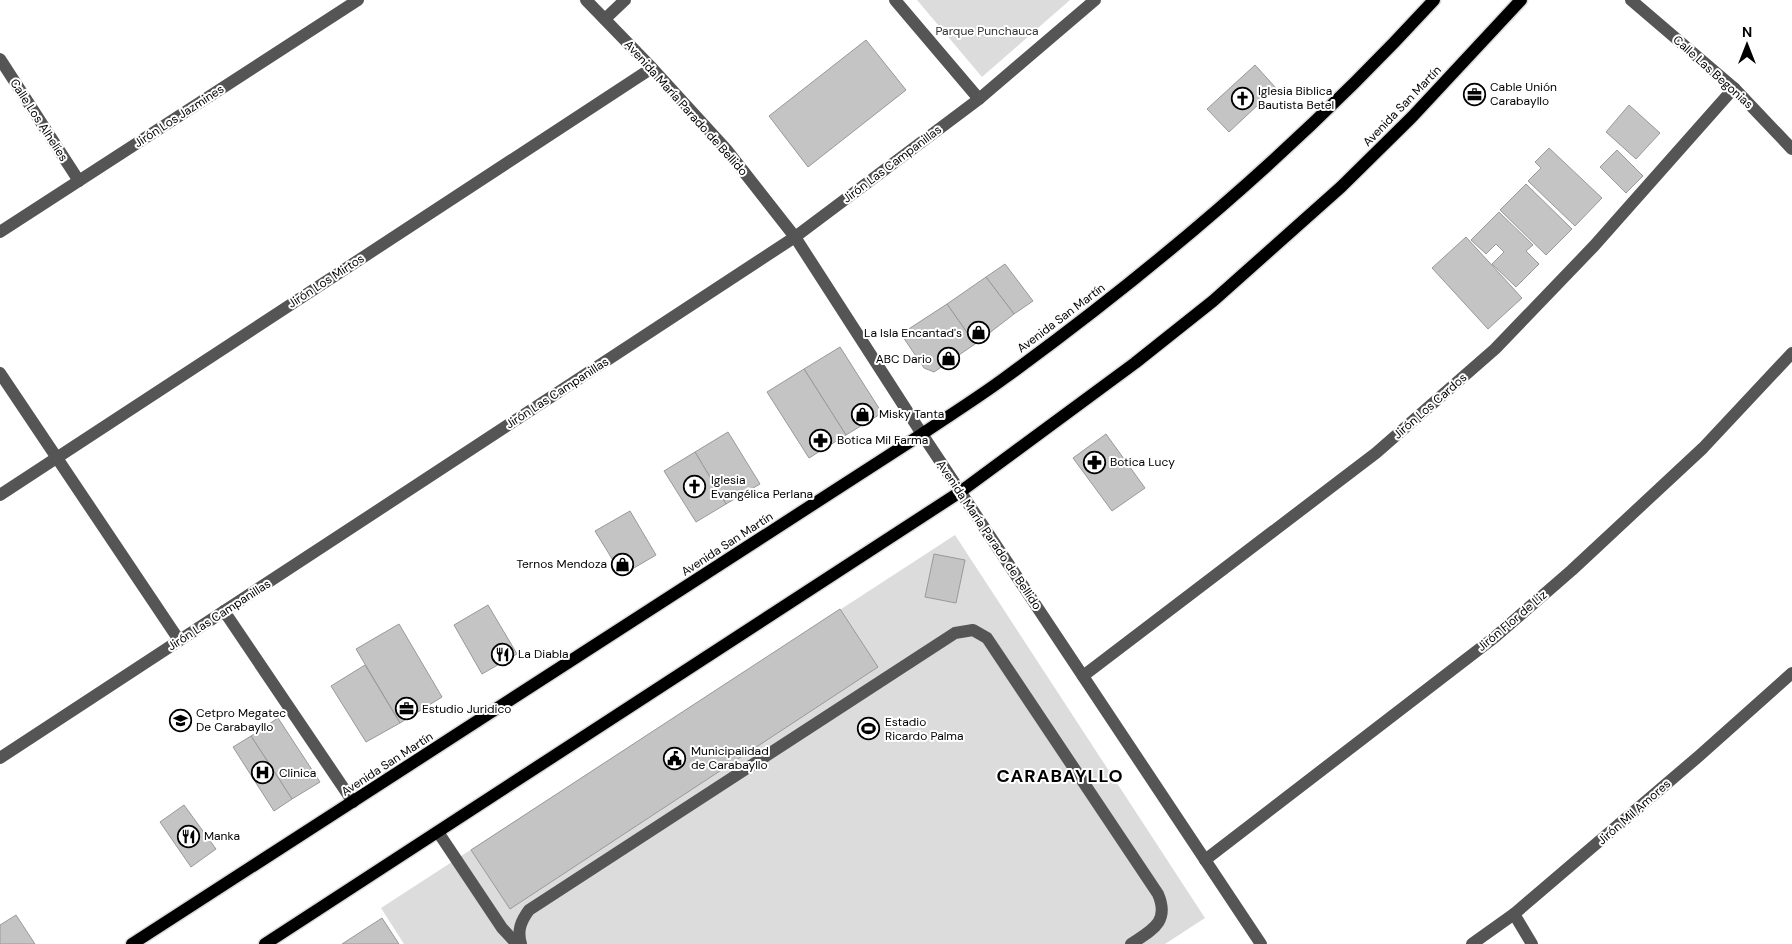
<svg xmlns="http://www.w3.org/2000/svg" width="1792" height="944" font-family="'DM Sans',sans-serif">
<style>
.park{fill:#dcdcdc}
.building{fill:#c4c4c4;stroke:#999}
.lines{fill:none;stroke-linecap:round;stroke-linejoin:round}
.major-casing{stroke:#dbdbdb;stroke-width:15}
.minor{stroke:#555;stroke-width:12}
.major{stroke:#000;stroke-width:12}
.labels{text-anchor:middle;dominant-baseline:central;stroke-width:4;stroke-linejoin:round;paint-order:stroke}
.park-label{font-size:12px;fill:#333;stroke:#fff}
.street-label{font-size:12px;fill:#000;stroke:#fff}
.poi-label{font-size:12px;fill:#000;stroke:#fff;text-anchor:start}
.district-label{font-size:18px;font-weight:bold;letter-spacing:1px;fill:#000;stroke:#fff}
</style>
<rect width="100%" height="100%" fill="#fff"/>
<!-- park -->
<g class="park">
<path d="M917 0H1070L982 77Z"/>
<path d="M955 535 1205 918 1165 944H404L381 908Z"/>
</g>
<!-- building -->
<g class="building">
<path d="M866 40 906 90 808 167 769 116Z"/>
<path d="M1255 65 1276 88 1229 132 1207 109Z"/>
<path d="M1629 105 1660 133 1636 159 1606 132Z"/>
<path d="M1549 148 1602 198 1575 226 1528 181 1541 168 1535 162Z"/>
<path d="M1617 150 1643 176 1626 193 1600 167Z"/>
<path d="M1526 184 1572 229 1546 255 1500 210Z"/>
<path d="M1499 212 1533 245 1526 251 1539 264 1516 287 1492 264 1504 252 1496 244 1486 254 1471 240Z"/>
<path d="M1466 237 1522 298 1488 329 1432 268Z"/>
<path d="M1005 264 1033 301 1014 314 986 277Z"/>
<path d="M986 277 1014 314 975 344 947 304Z"/>
<path d="M947 304 975 344 934 372 924 368 901 334Z"/>
<path d="M840 347 882 413 846 435 804 369Z"/>
<path d="M804 369 846 435 809 458 767 392Z"/>
<path d="M728 432 760 484 726 504 695 452Z"/>
<path d="M1106 434 1145 488 1112 511 1073 458Z"/>
<path d="M695 452 726 504 696 522 664 471Z"/>
<path d="M630 511 656 555 622 575 595 531Z"/>
<path d="M934 554 965 560 956 603 925 597Z"/>
<path d="M488 605 517 654 482 674 454 625Z"/>
<path d="M840 609 878 667 510 909 471 850Z"/>
<path d="M399 624 442 697 400 723 356 649Z"/>
<path d="M365 665 400 723 366 742 331 686Z"/>
<path d="M278 718 320 782 292 799 251 736Z"/>
<path d="M251 736 292 799 274 811 233 747Z"/>
<path d="M184 805 216 849 191 867 160 822Z"/>
<path d="M16 915 35 944H0V925Z"/>
<path d="M382 918 399 944H342Z"/>
</g>
<g class="lines">
<defs>
<g id="major">
<path d="M132 944 922 434C950 415 979 397 1006 377 1160 265 1306 140 1434 0"/>
<path d="M265 944 960 492 1135 363 1213 301 1341 187 1412 117 1521 0"/>
</g>
</defs>
<!-- major casing -->
<use href="#major" class="major-casing"/>
<!-- minor -->
<g class="minor">
<path d="M586 0 652 68 726 149 795 237 922 434 1261 944"/>
<path d="M895 0 979 99"/>
<path d="M1631 0 1734 88 1792 149"/>
<path d="M605 19 625 0"/>
<path d="M0 59 79 181"/>
<path d="M0 232 358 0"/>
<path d="M0 373 179 640"/>
<path d="M0 495 652 68"/>
<path d="M224 611 353 802"/>
<path d="M1083 676 1376 453 1495 349 1594 246 1734 88"/>
<path d="M0 758 795 237 979 99 1095 0"/>
<path d="M438 832 502 928 517 944"/>
<path d="M1205 860 1495 637 1572 570 1703 448 1792 353"/>
<path d="M1514 914 1532 944"/>
<path d="M521 944C517 930 521 921 529 910L955 633 973 630 987 638 1158 894C1170 922 1152 930 1131 944"/>
<path d="M1472 944 1514 914 1699 756 1792 673"/>
</g>
<!-- major -->
<use href="#major" class="major"/>
</g>
<!-- icons -->
<defs>
<symbol id="office-ring" viewBox="-11 -11 22 22"><circle r="9.5" fill="#fff" stroke="#000" stroke-width="1.5"/><path d="M-6-3h4V-5.5h4V-3h4V5H-6ZM-1-4.5V-3h2v-1.5ZM-6 0V1H6V0Z" fill="#000"/></symbol>
<symbol id="church-ring" viewBox="-11 -11 22 22"><circle r="9.5" fill="#fff" stroke="#000" stroke-width="1.5"/><path d="M-1.2-6h2.4v3.5h3.3v2.4h-3.3V6h-2.4V-.1h-3.3v-2.4h3.3Z" fill="#000"/></symbol>
<symbol id="shop-ring" viewBox="-11 -11 22 22"><circle r="9.5" fill="#fff" stroke="#000" stroke-width="1.5"/><path d="M-5-2.5h2.3a2.7 3.5 0 0 1 5.4 0H5L5.5 6h-11ZM-1.5-2.5h3a1.5 2.3 0 0 0-3 0Z" fill="#000"/></symbol>
<symbol id="pharmacy-ring" viewBox="-11 -11 22 22"><circle r="9.5" fill="#fff" stroke="#000" stroke-width="1.5"/><path d="M-2-6h4v4h4v4h-4v4h-4v-4h-4v-4h4Z" fill="#000"/></symbol>
<symbol id="restaurant-ring" viewBox="-11 -11 22 22"><circle r="9.5" fill="#fff" stroke="#000" stroke-width="1.5"/><path d="M-5-6h1v4h1v-4h1v4h1v-4h1v5L-1.5 .5V6h-2V.5L-5-1ZM5-6V6H3V1.5H1.5Q1.5-4 5-6Z" fill="#000"/></symbol>
<symbol id="school-ring" viewBox="-11 -11 22 22"><circle r="9.5" fill="#fff" stroke="#000" stroke-width="1.5"/><path d="M0-5L7-2L0 1L-7-2ZM-4 1L0 2.5L4 1V4Q0 6-4 4Z" fill="#000"/></symbol>
<symbol id="stadium-ring" viewBox="-11 -11 22 22"><circle r="9.5" fill="#fff" stroke="#000" stroke-width="1.5"/><path d="M0-5a6.5 5 0 1 0 0 10a6.5 5 0 1 0 0-10ZM-3.5-1.8h7v3.6h-7Z" fill="#000"/></symbol>
<symbol id="civic-ring" viewBox="-11 -11 22 22"><circle r="9.5" fill="#fff" stroke="#000" stroke-width="1.5"/><path d="M-.6-6.5H3V-4.5H.6V-3L4-1V1h2V6H-6V1h2V-1L-.6-3ZM-1.2 2.5V6h2.4V2.5Z" fill="#000"/></symbol>
<symbol id="hospital-ring" viewBox="-11 -11 22 22"><circle r="9.5" fill="#fff" stroke="#000" stroke-width="1.5"/><path d="M-5-5h3v3.5h4V-5h3V5h-3V1.5h-4V5h-3Z" fill="#000"/></symbol>
</defs>
<g fill-rule="evenodd">
<use href="#office-ring" x="1462" y="82" width="25" height="25"/>
<use href="#church-ring" x="1230" y="86" width="25" height="25"/>
<use href="#shop-ring" x="966" y="320" width="25" height="25"/>
<use href="#shop-ring" x="936" y="346" width="25" height="25"/>
<use href="#shop-ring" x="850" y="402" width="25" height="25"/>
<use href="#pharmacy-ring" x="808" y="428" width="25" height="25"/>
<use href="#pharmacy-ring" x="1082" y="450" width="25" height="25"/>
<use href="#church-ring" x="682" y="474" width="25" height="25"/>
<use href="#shop-ring" x="610" y="552" width="25" height="25"/>
<use href="#restaurant-ring" x="490" y="642" width="25" height="25"/>
<use href="#office-ring" x="394" y="696" width="25" height="25"/>
<use href="#school-ring" x="168" y="708" width="25" height="25"/>
<use href="#stadium-ring" x="856" y="716" width="25" height="25"/>
<use href="#civic-ring" x="662" y="746" width="25" height="25"/>
<use href="#hospital-ring" x="250" y="760" width="25" height="25"/>
<use href="#restaurant-ring" x="176" y="824" width="25" height="25"/>
</g>
<g class="labels">
<!-- park labels -->
<g class="park-label">
<text x="987" y="31">Parque Punchauca</text>
</g>
<!-- street labels -->
<g class="street-label">
<text transform="translate(1713 72) rotate(42)">Calle Las Begonias</text>
<text transform="translate(1402 106) rotate(-46)">Avenida San Martín</text>
<text transform="translate(686 108) rotate(48)">Avenida María Parado de Bellido</text>
<text transform="translate(179 116) rotate(-33)">Jirón Los Jazmines</text>
<text transform="translate(39 120) rotate(57)">Calle Los Alhelíes</text>
<text transform="translate(892 164) rotate(-37)">Jirón Las Campanillas</text>
<text transform="translate(326 281) rotate(-33)">Jirón Los Mirtos</text>
<text transform="translate(1061 318) rotate(-37)">Avenida San Martín</text>
<text transform="translate(557 393) rotate(-33)">Jirón Las Campanillas</text>
<text transform="translate(1430 406) rotate(-41)">Jirón Los Cardos</text>
<text transform="translate(989 535) rotate(56)">Avenida María Parado de Bellido</text>
<text transform="translate(727 544) rotate(-33)">Avenida San Martín</text>
<text transform="translate(219 615) rotate(-33)">Jirón Las Campanillas</text>
<text transform="translate(1512 621) rotate(-40)">Jirón Flor de Liz</text>
<text transform="translate(387 764) rotate(-33)">Avenida San Martín</text>
<text transform="translate(1634 812) rotate(-41)">Jirón Mil Amores</text>
</g>
<!-- poi labels -->
<g class="poi-label">
<text x="1490" y="87">Cable Unión<tspan x="1490" dy="14">Carabayllo</tspan></text>
<text x="1258" y="91">Iglesia Biblica<tspan x="1258" dy="14">Bautista Betel</tspan></text>
<text x="962" y="333" text-anchor="end">La Isla Encantad's</text>
<text x="932" y="359" text-anchor="end">ABC Dario</text>
<text x="879" y="414">Misky Tanta</text>
<text x="837" y="440">Botica Mil Farma</text>
<text x="1110" y="462">Botica Lucy</text>
<text x="711" y="480">Iglesia<tspan x="711" dy="14">Evangélica Perlana</tspan></text>
<text x="607" y="564" text-anchor="end">Ternos Mendoza</text>
<text x="518" y="654">La Diabla</text>
<text x="422" y="709">Estudio Juridico</text>
<text x="196" y="713">Cetpro Megatec<tspan x="196" dy="14">De Carabayllo</tspan></text>
<text x="885" y="722">Estadio<tspan x="885" dy="14">Ricardo Palma</tspan></text>
<text x="691" y="751">Municipalidad<tspan x="691" dy="14">de Carabayllo</tspan></text>
<text x="279" y="773">Clinica</text>
<text x="204" y="836">Manka</text>
</g>
<!-- district labels -->
<g class="district-label">
<text x="1060" y="776">CARABAYLLO</text>
</g>
</g>
<!-- north arrow -->
<g transform="translate(1747 45)" stroke="#ffffff" stroke-width="4" paint-order="stroke">
<path d="M0-4L9 19L0 12L-9 19Z" fill="#000000"/>
<text y="-8" font-size="14" font-weight="bold" text-anchor="middle" fill="#000000">N</text>
</g>
</svg>
